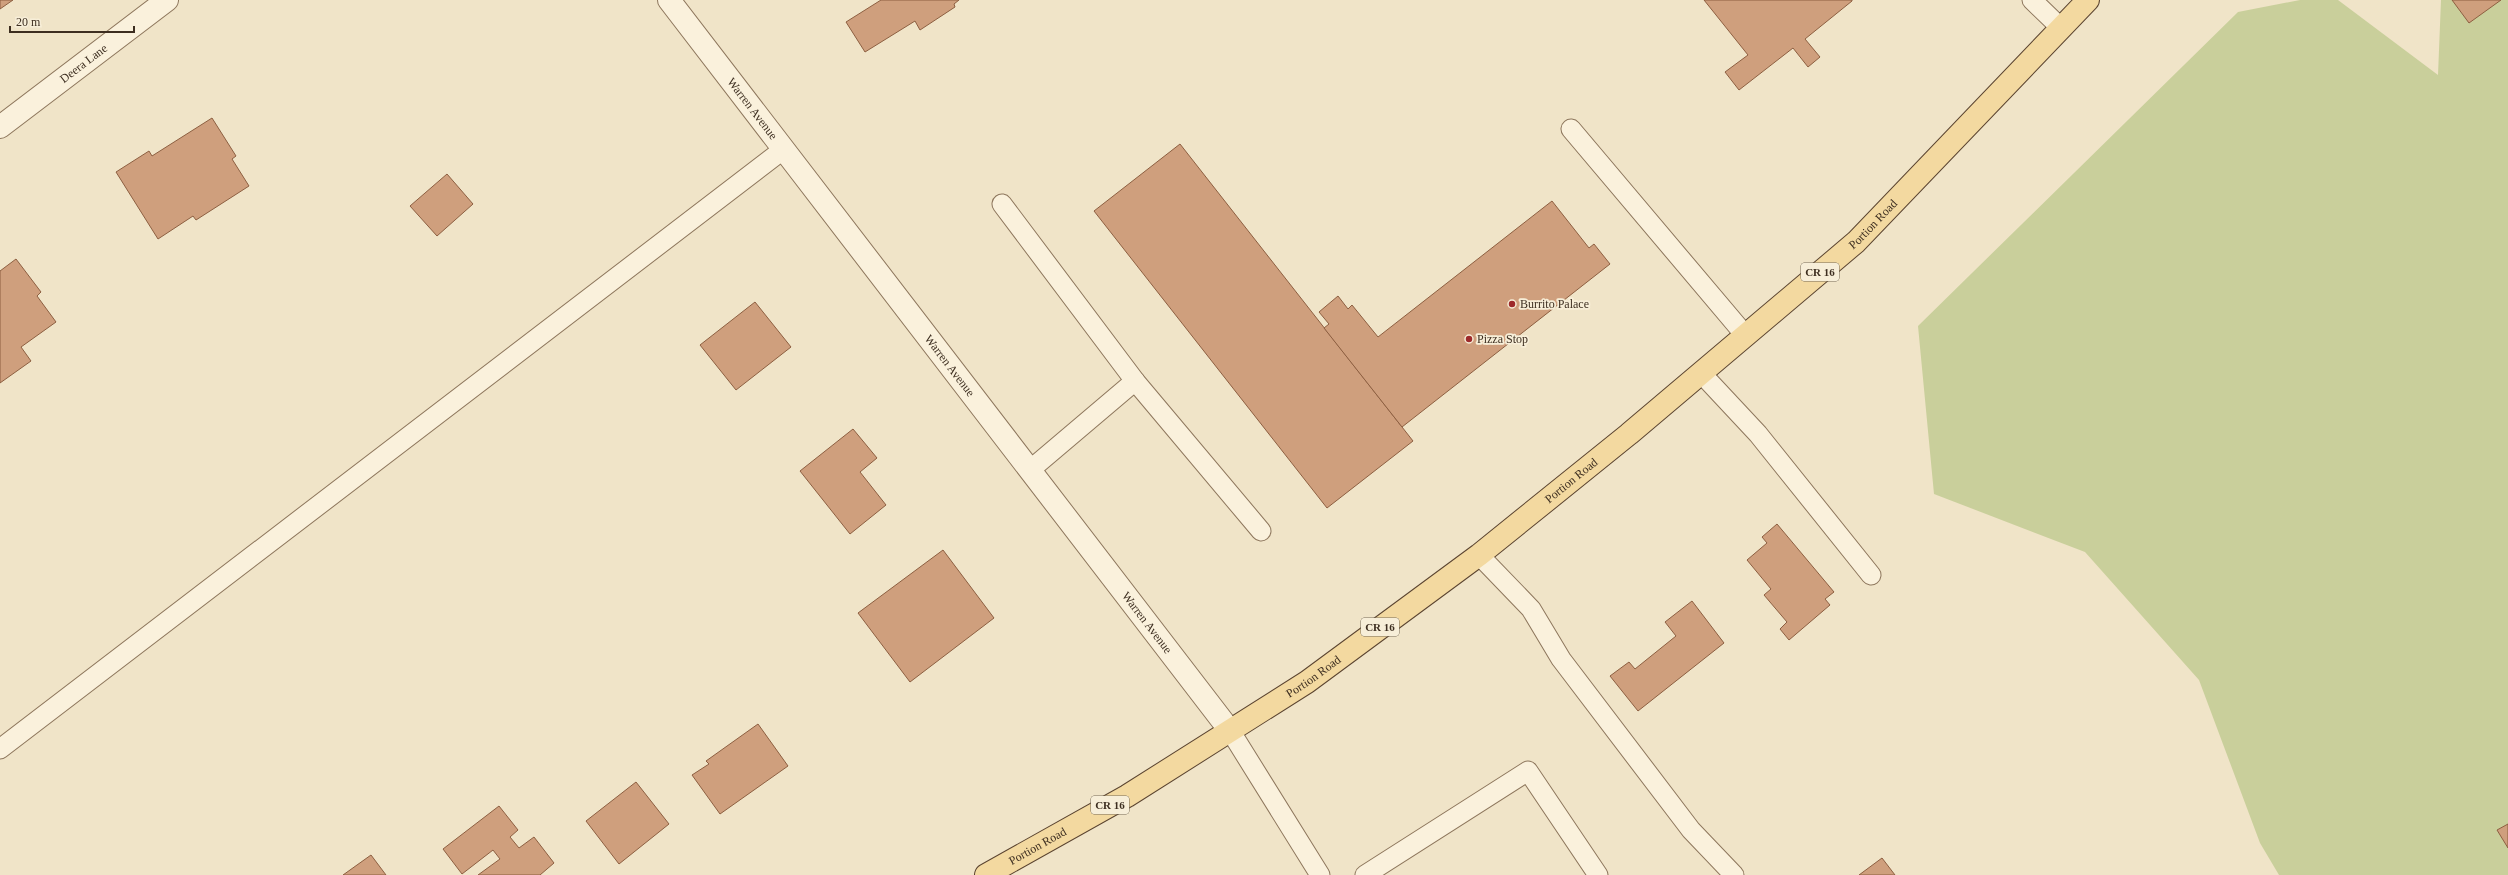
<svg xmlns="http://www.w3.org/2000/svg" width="2508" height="875" font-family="'Times New Roman',serif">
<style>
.green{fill:#c9cf9b}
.building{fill:#cf9f7d;stroke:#8d5f41}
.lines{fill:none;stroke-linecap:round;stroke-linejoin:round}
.service-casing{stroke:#8d765c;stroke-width:21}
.minor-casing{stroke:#8d765c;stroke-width:24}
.primary-casing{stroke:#5b4430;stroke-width:24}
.service{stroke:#faf1dc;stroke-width:19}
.minor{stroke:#faf1dc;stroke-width:22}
.primary{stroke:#f3d9a0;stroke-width:22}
.poi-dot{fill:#9e2a2b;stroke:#f7eed8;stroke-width:1.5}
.labels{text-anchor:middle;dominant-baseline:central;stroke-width:3.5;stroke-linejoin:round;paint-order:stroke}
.shield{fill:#f7eed8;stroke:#756857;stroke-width:1}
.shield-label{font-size:11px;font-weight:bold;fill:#3d2e20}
.street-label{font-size:12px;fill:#3d2e20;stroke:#f7eed8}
.poi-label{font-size:12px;fill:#3d2e20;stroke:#f7eed8;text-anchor:start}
</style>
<rect width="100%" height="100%" fill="#f0e4c8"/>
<!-- green -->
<path class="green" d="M2300 0H2338L2438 75 2441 0H2508V875H2279L2260 843 2199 680 2085 552 1934 494 1918 326 2238 12Z"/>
<!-- building -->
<g class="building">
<path d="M0 0H13L0 9Z"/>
<path d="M881 0H959L954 4 955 7 920 30 915 21 865 52 846 22Z"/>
<path d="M1704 0H1852V1L1805 39 1820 57 1808 67 1793 48 1739 90 1725 72 1748 55Z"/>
<path d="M2452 0H2501L2469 23Z"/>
<path d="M212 118 236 156 232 159 249 186 196 220 193 216 158 239 116 172 149 151 152 156Z"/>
<path d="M1180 144 1413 441 1327 508 1094 211Z"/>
<path d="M447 174 473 204 437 236 410 206Z"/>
<path d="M1552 201 1589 248 1594 244 1610 264 1402 427 1324 328 1329 324 1319 312 1338 296 1348 309 1352 305 1378 337Z"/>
<path d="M16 259 41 292 37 296 56 322 21 347 31 361 0 383V271Z"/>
<path d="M755 302 791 347 736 390 700 345Z"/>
<path d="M853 429 877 458 860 472 886 505 850 534 800 471Z"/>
<path d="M1777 524 1834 592 1825 599 1830 605 1789 640 1780 629 1787 622 1764 595 1771 589 1747 560 1767 543 1762 537Z"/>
<path d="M943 550 994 618 910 682 858 613Z"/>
<path d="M1692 601 1724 643 1638 711 1610 676 1629 662 1635 669 1676 636 1665 622Z"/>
<path d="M758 724 788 766 720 814 692 775 709 764 706 761Z"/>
<path d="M636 782 669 824 619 864 586 821Z"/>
<path d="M499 806 518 830 510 837 519 848 534 837 554 863 540 875H478L500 859 493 850 462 874 443 849Z"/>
<path d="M2508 824V848L2497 830Z"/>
<path d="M371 855 386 875H343Z"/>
<path d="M1882 858 1895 875H1859Z"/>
</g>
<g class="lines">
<defs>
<g id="service">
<path d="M2032 0 2061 28"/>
<path d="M1571 129 1745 335"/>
<path d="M1002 204 1135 381"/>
<path d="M1701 373 1758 434 1871 575"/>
<path d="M1030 470 1135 381 1261 531"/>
<path d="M1479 555 1531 609 1561 659 1691 830 1734 875"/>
<path d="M1231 732 1320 875"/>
<path d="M0 749 784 149"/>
<path d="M1365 875 1528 771 1598 875"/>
</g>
<g id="minor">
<path id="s1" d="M669 0 1231 732"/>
<path id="s2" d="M0 127 167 0"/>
</g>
<g id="primary">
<path id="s3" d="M986 875 1127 796 1307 682 1479 555 1629 434 1856 242 2088 0"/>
</g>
</defs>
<!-- service casing -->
<use href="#service" class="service-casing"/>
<!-- minor casing -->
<use href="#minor" class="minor-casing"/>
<!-- primary casing -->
<use href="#primary" class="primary-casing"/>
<!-- service -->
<use href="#service" class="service"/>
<!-- minor -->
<use href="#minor" class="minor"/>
<!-- primary -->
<use href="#primary" class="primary"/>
</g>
<!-- markers -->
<g class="poi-dot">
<circle cx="1512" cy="304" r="4"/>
<circle cx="1469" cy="339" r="4"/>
</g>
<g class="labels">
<!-- shield labels -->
<g class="shield">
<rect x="1801" y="263" width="38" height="18" rx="3"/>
<rect x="1361" y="618" width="38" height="18" rx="3"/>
<rect x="1091" y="796" width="38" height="18" rx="3"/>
</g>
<g class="shield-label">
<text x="1820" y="272">CR 16</text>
<text x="1380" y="627">CR 16</text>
<text x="1110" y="805">CR 16</text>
</g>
<!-- street labels -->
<g class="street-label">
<text stroke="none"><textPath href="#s2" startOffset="105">Deera Lane</textPath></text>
<text stroke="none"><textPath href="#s1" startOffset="137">Warren Avenue</textPath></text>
<text stroke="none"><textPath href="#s3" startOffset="1103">Portion Road</textPath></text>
<text stroke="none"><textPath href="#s1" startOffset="461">Warren Avenue</textPath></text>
<text stroke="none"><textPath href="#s3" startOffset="707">Portion Road</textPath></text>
<text stroke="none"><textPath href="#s1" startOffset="785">Warren Avenue</textPath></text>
<text stroke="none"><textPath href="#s3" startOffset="383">Portion Road</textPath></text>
<text stroke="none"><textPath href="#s3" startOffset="59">Portion Road</textPath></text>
</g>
<!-- poi labels -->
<g class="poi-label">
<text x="1520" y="304">Burrito Palace</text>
<text x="1477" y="339">Pizza Stop</text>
</g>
</g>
<!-- scale -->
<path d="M10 26v6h124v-6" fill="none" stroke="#3d2e20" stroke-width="2"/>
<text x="16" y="26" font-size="12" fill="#3d2e20" stroke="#f7eed8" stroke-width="3" paint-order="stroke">20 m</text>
</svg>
